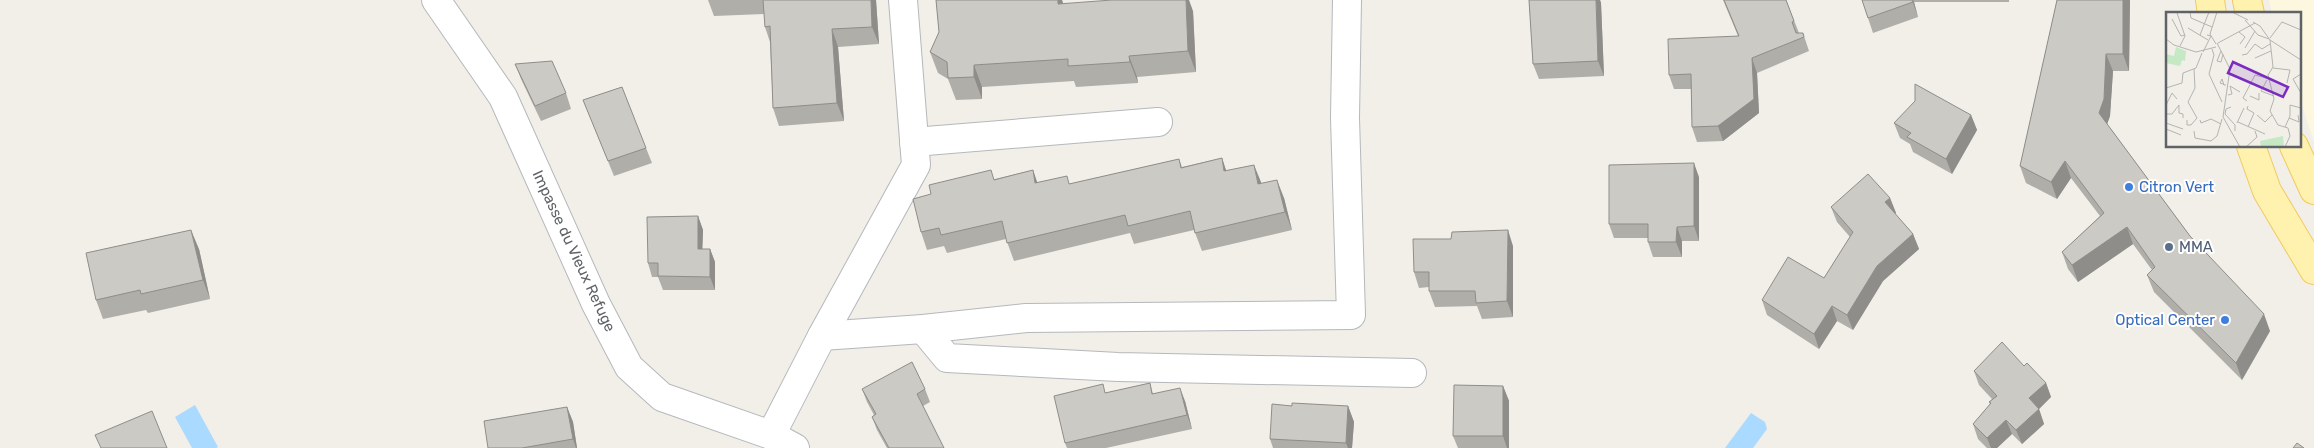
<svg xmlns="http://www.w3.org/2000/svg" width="2314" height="448" font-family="Rubik,sans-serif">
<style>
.commercial{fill:#fef7e0}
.water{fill:#aadaff}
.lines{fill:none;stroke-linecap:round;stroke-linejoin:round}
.minor-casing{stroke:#b5b8bc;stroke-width:30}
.major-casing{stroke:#f2c960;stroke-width:30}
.minor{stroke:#fff;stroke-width:28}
.major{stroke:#fff2af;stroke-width:28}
.wall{fill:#afaea9}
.shaded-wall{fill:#8f8d8a}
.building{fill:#cccac5;stroke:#8f8d8a}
.shop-dot{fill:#3f7fe0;stroke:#fff;stroke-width:2}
.service-dot{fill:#5c6f8a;stroke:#fff;stroke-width:2}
.labels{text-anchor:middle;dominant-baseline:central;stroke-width:4;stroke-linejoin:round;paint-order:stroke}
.shop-label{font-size:15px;fill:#366cbe;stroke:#fff;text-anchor:start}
.service-label{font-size:15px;fill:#4e5e75;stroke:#fff;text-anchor:start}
.street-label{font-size:15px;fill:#5f6368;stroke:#fff}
.inset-road{fill:none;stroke:#b3b3b1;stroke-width:1}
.view{fill:#7b2cbf;fill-opacity:0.15;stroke:#7b2cbf;stroke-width:2.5}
.inset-edge{fill:none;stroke:#5f6368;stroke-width:2.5}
</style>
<rect width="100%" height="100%" fill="#f1efe8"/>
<!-- commercial -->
<path class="commercial" d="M2269 0H2314V142L2300 99V14H2272Z"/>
<!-- water -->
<g class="water">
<path d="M195 405 218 447 216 448H192L175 417Z"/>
<path d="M1751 413 1765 422 1767 429 1753 448H1725Z"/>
</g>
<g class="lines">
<defs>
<g id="minor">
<path d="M436 0 503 97 596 304 629 367 662 397 771 435 795 448"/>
<path d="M914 142 1158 122"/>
<path d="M923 329 947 358 1118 367 1412 373"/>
<path d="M822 336 916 165 903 0"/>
<path d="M771 435 822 336 923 329 1026 318 1351 315 1345 118 1347 0"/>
</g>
<g id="major">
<path d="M2210 0 2212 14"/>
<path d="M2247 0 2250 14"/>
<path d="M2251 146 2267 191 2314 270"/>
<path d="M2294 146 2314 190"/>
</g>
</defs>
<!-- minor casing -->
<use href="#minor" class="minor-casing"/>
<!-- major casing -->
<use href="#major" class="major-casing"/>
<!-- minor -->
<use href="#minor" class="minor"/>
<!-- major -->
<use href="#major" class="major"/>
</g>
<!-- wall -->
<g class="wall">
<path d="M708 0H876L879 44 838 47 844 121 779 126 773 108 770 42 765 27 764 14 714 16Z"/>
<path d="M936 0H1062L1063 4 1193 11 1196 72 1137 77 1138 83 1076 87 1074 81 982 87V99L956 100 948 79 938 73 930 52 939 32Z"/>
<path d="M1529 0H1600L1601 3 1604 76 1539 79 1533 64Z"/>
<path d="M1723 0H1786L1799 33H1803L1809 51 1757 73 1759 113 1723 141 1697 142 1692 127 1691 89H1674L1669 75 1738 36Z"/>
<path d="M1862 0H2009V2H1914L1918 17 1873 33Z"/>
<path d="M2057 0H2130L2129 71H2113L2110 116 2107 124 2190 236 2270 331 2242 380 2154 292 2147 275 2152 270 2133 244 2078 282 2068 269 2062 252 2100 216 2071 178 2057 199 2026 183 2020 166Z"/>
<path d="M515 64 566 93 571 109 541 121 521 79Z"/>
<path d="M583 100 646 148 652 163 614 176Z"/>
<path d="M1971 115 1977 130 1952 174 1913 152 1910 144 1900 138 1894 123Z"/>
<path d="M1222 158 1226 171 1261 184 1284 198 1292 230 1202 251 1194 230 1134 244 1130 233 1014 261 1006 239 947 253 944 246 927 250 921 232 995 179 1033 170 1037 182 1070 184 1179 159 1182 167Z"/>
<path d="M1699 177V241H1682V257H1653L1648 242V238H1614L1609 224Z"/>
<path d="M1890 198 1896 213 1895 214 1913 234 1919 249 1883 281 1853 330 1837 321 1819 349 1767 315 1762 300 1824 278 1850 237 1837 222 1831 207Z"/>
<path d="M698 216 703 230 702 249H710L715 262V290H663L658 277H652L648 263Z"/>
<path d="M1513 246V317L1482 319 1477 306 1435 307 1429 291V287L1419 288 1414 272Z"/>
<path d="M199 249 210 299 148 313 146 310 103 319 96 300Z"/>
<path d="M2024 366 2046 383 2051 397 2039 409 2044 424 2022 444 2012 434 1997 448H1987L1978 439 1973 424 1990 404 1989 402 1992 399 1979 385 1974 371Z"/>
<path d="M1150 383 1153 394 1185 401 1192 429 1106 448H1067L1065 443 1106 393Z"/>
<path d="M1503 386 1509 401V448H1458L1453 436Z"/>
<path d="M862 389H925L930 402 923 406 944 448H887L877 430 872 417 874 415 867 402Z"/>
<path d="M1348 406 1354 422 1352 448H1273L1270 439Z"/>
<path d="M567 407 573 422 577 448H488Z"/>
</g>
<!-- shaded-wall -->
<g class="shaded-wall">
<path d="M871 0H876L879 44 872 27Z"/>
<path d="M1058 0H1062L1065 10 1058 4Z"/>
<path d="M1186 0H1189L1193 11 1196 72 1188 51Z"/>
<path d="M1596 0H1600L1601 3 1604 76 1598 61Z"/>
<path d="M1912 0H1913L1914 2 1918 17Z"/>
<path d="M2123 0H2130L2129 71 2123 54Z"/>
<path d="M832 29 838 47 844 121 837 103Z"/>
<path d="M2106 54 2113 71 2110 116 2105 130 2099 113Z"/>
<path d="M1129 56 1137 77 1138 83 1130 62Z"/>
<path d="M1752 58 1757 73 1759 113 1723 141 1718 126Z"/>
<path d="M974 65 982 87V99L974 77Z"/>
<path d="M1971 115 1977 130 1952 174 1946 159Z"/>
<path d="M1222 158 1228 176 1224 171Z"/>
<path d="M2065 161 2071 178 2057 199 2051 182Z"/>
<path d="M1694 163 1699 177V241L1694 226Z"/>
<path d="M1254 165 1261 182 1265 202 1258 184Z"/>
<path d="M1033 170 1039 188 1035 183Z"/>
<path d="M1277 180 1284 198 1292 230 1285 212Z"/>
<path d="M1890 198 1896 213 1890 217 1885 202Z"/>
<path d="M698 216 703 230 702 262 698 249Z"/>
<path d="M1677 227 1682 241V257L1676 242Z"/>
<path d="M2127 227 2133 244 2078 282 2072 265Z"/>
<path d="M191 230 199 249 210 299 203 280Z"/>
<path d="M1508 230 1513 246V317L1507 301Z"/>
<path d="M1913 234 1919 249 1883 281 1853 330 1847 315 1877 266Z"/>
<path d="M710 249 715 262V290L710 277Z"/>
<path d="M1832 306 1837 321 1819 349 1814 334Z"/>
<path d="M2264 314 2270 331 2242 380 2236 363Z"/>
<path d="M2046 383 2051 397 2035 413 2029 398Z"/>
<path d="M1503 386 1509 401V448H1507L1503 436Z"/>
<path d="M1180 388 1185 401 1192 429 1187 415Z"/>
<path d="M1348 406 1354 422 1352 448H1348L1346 443Z"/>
<path d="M567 407 573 422 577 448H576L573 439Z"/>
<path d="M2039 409 2044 424 2022 444 2016 430Z"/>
<path d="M2006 420 2012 434 1997 448H1991L1987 438Z"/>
</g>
<!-- building -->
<g class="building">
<path d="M763 0H871L872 27 832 29 837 103 773 108 770 26 765 27Z"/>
<path d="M936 0H1058V4L1112 0H1186L1188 51 1129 56 1130 62 1068 66V59L974 65V77L948 78 947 62 930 52 939 32Z"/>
<path d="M1529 0H1596L1598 61 1533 64Z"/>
<path d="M1724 0H1786L1794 21 1792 22 1796 33H1803L1804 37 1752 58 1754 99 1718 126 1692 127 1691 74 1669 75 1668 39 1739 36Z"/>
<path d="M1862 0H1912L1913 2 1868 18Z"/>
<path d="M2057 0H2123V54H2106L2104 99 2099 113 2190 236 2264 314 2236 363 2147 275 2155 267 2127 227 2072 265 2062 252 2104 213 2065 161 2051 182 2020 166Z"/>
<path d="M552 61 566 93 535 106 515 64Z"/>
<path d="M1915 84 1971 115 1946 159 1907 137 1911 133 1894 123 1915 101Z"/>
<path d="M622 87 646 148 608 161 583 100Z"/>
<path d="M1222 158 1224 171 1254 165 1258 184 1277 180 1285 212 1195 233 1190 211 1128 226 1125 215 1007 243 1002 221 941 235 939 228 921 232 913 199 931 194 929 185 991 170 994 180 1033 170 1035 183 1067 176 1069 184 1179 159 1181 168Z"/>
<path d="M1694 163V226L1677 227 1676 242H1648V224H1609V165Z"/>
<path d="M1868 174 1890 198 1885 202 1913 234 1877 266 1847 315 1832 306 1814 334 1762 300 1788 257 1824 278 1853 232 1831 207Z"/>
<path d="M698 216V249H710V277L658 276V263H648L647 217Z"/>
<path d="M191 230 203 280 141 294 140 290 96 300 86 253Z"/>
<path d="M1508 230 1507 301 1476 303 1475 291H1429V272H1414L1413 239H1451L1452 232Z"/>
<path d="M2002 342 2024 366 2027 363 2046 383 2029 398 2039 409 2016 430 2006 420 1987 438 1973 424 1991 403 1989 402 1997 396 1974 371Z"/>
<path d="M912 362 925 389 917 394 944 448H889L872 417 876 414 862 389Z"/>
<path d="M1150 383 1152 394 1180 388 1187 415 1065 443 1054 396 1103 384 1105 393Z"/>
<path d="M1454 385 1503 386V436H1453Z"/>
<path d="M1292 403 1348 406 1346 443 1270 439 1272 404 1292 406Z"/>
<path d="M567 407 573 439 522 448H488L484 421Z"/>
<path d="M152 411 167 448H101L95 435Z"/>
<path d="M2297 443 2304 448H2293Z"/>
</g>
<!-- markers -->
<g class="shop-dot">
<circle cx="2129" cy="187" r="5"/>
<circle cx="2225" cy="320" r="5"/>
</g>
<circle class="service-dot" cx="2169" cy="247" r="5"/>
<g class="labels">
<!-- shop labels -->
<g class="shop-label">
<text x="2139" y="187">Citron Vert</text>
<text x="2215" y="320" text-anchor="end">Optical Center</text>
</g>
<!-- service labels -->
<g class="service-label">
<text x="2179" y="247">MMA</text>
</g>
<!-- street labels -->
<g class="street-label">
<text transform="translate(574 251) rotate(65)">Impasse du Vieux Refuge</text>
</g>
</g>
<!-- overview -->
<g transform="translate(2166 12)">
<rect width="135" height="135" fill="#f1efe8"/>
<path d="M10 35 20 39 19 49 16 48 14 54 0 51V42L8 44ZM117 124 118 135H95L94 129Z" fill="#c5e8c5"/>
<path class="inset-road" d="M24 0 25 6 46 15M66 0 82 8M11 1 19 24 14 34M6 7 15 24 19 23M79 8 92 23 103 27M87 10 94 14 104 28 135 48M22 16 42 28M73 20 79 25 74 32M34 23 43 0M104 26 116 10 135 18M0 27 8 33 30 40 50 35M104 28 107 55 102 63 108 87 104 99 112 113 122 116 124 124 119 135M51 31 64 57 57 105 74 135M52 31 89 11M50 32 44 22 51 0M79 36 89 19M46 37 48 43 43 62 56 90M55 39 51 49 55 50 57 42M37 40 45 24 41 23M76 43 81 42 89 32 96 37 104 32M89 46 105 39M107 56 124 58 121 71M135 62 127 67 135 81M101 68 95 79 108 84M58 73 56 67 54 71 57 72 58 73H60M0 76 16 71 17 61 30 56 36 41M62 83 66 82 64 74 74 80M84 84 93 88V81M81 89 77 86 89 63 104 67M0 93 6 81 11 87M65 95 60 97 59 102 69 113V119M0 102H6L13 93V101L17 102V106M91 103 99 110 106 103M123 106 133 110 132 103M21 108V113H25L31 106 22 90 29 76 28 57M34 108 35 111 45 107 55 112M72 110 99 122M0 111 17 117M71 111 78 96M82 115 88 101 81 97 82 94M119 115 124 104V93L135 96M0 117 15 123M28 119 29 126 45 129 51 124 56 107M80 135 91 125 89 119"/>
<path class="view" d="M67 50 122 75 117 85 62 61Z"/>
<rect width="135" height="135" class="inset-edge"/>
</g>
</svg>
